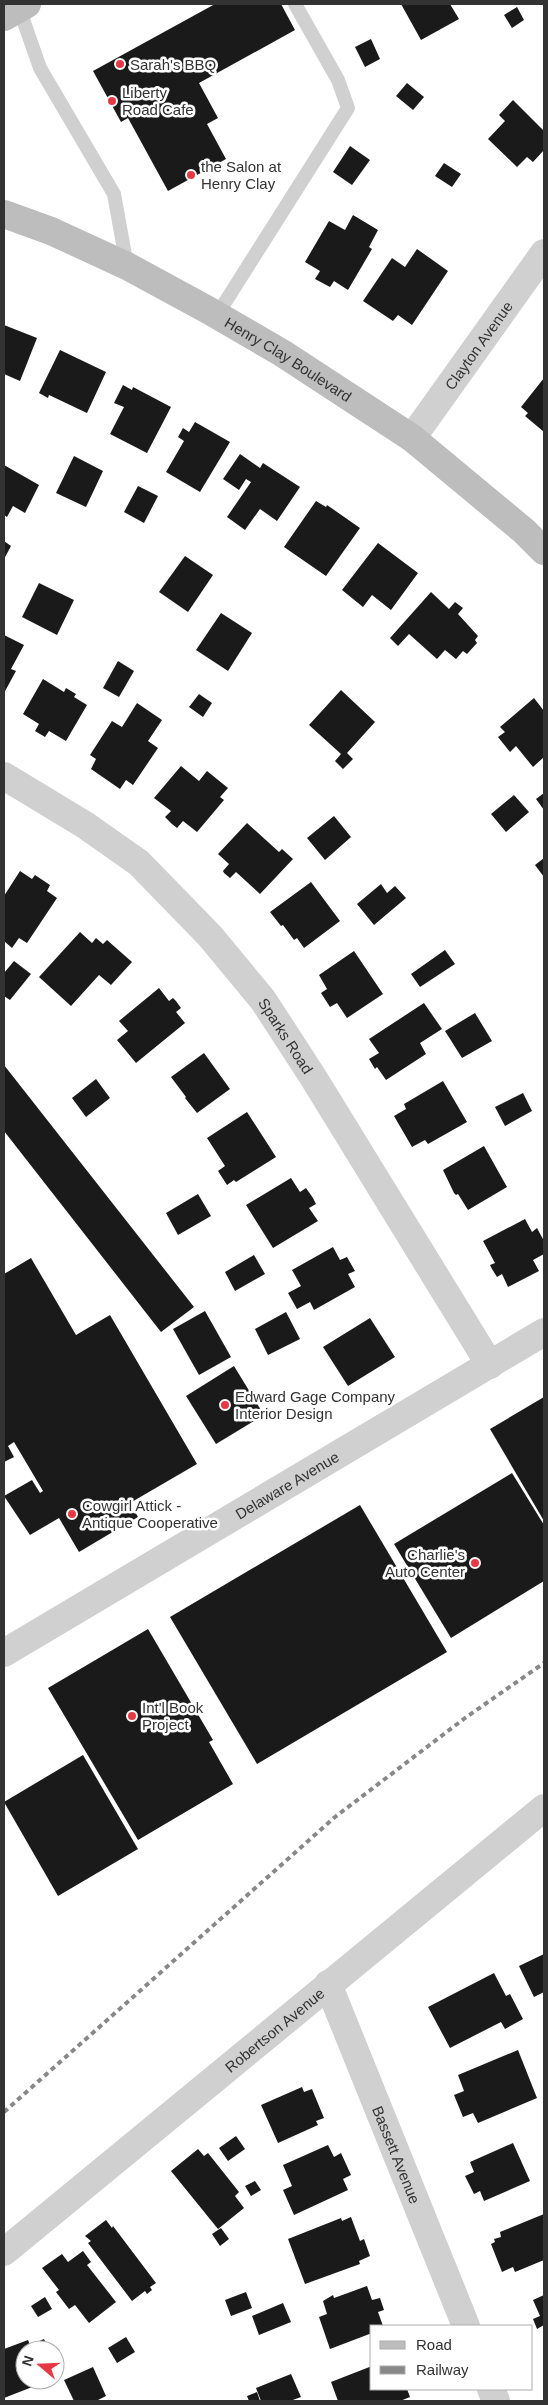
<svg xmlns="http://www.w3.org/2000/svg" width="548" height="2405" font-family="Arial,sans-serif">
<style>
.building{fill:#1a1a1a}
.lines{fill:none;stroke-linecap:round;stroke-linejoin:round}
.lane{stroke:#d0d0d0;stroke-width:14}
.street{stroke:#d0d0d0;stroke-width:28}
.secondary{stroke:#bdbdbd;stroke-width:28}
.rail{stroke:#888;stroke-width:4;stroke-dasharray:5 4;stroke-linecap:butt}
.poi-dot{fill:#e63946;stroke:#fff;stroke-width:2}
.labels{text-anchor:middle;dominant-baseline:central;stroke-width:5;stroke-linejoin:round;paint-order:stroke}
.poi-label{font-size:15px;fill:#333;stroke:#fff;text-anchor:start}
.street-label{font-size:15px;fill:#333;stroke:#fff}
</style>
<rect width="100%" height="100%" fill="#fff"/>
<!-- building -->
<g class="building">
<path d="M215 4H281L295 30 199 83 218 118 207 124 226 159 168 191 128 118 121 122 93 71Z"/>
<path d="M401 4H450L459 19 421 40Z"/>
<path d="M517 7 524 20 512 28 504 15Z"/>
<path d="M371 39 380 59 365 67 355 47Z"/>
<path d="M407 83 424 97 413 110 396 96Z"/>
<path d="M513 100 544 131V150L533 162 527 157 517 167 488 139 505 121 499 115Z"/>
<path d="M350 146 370 160 352 185 333 172Z"/>
<path d="M444 163 461 174 452 187 435 176Z"/>
<path d="M353 215 378 230 369 247 372 249 348 290 334 281 330 287 315 279 320 271 305 262 329 221 345 230Z"/>
<path d="M417 249 448 271 412 325 398 315 393 321 363 301 392 258 405 267Z"/>
<path d="M4 325 37 338 20 381 4 374Z"/>
<path d="M60 350 106 372 87 413 49 395 48 398 39 393Z"/>
<path d="M544 378V432L525 416 528 413 521 407Z"/>
<path d="M123 385 132 390 133 387 171 407 147 453 110 434 124 407 114 403Z"/>
<path d="M195 422 230 442 200 492 166 472 184 441 178 437 183 428 189 432Z"/>
<path d="M240 454 260 468 263 463 300 487 277 521 260 509 245 530 227 517 251 482 246 479 239 490 223 479Z"/>
<path d="M74 456 103 471 86 507 56 493Z"/>
<path d="M4 465 39 485 25 513 13 506 7 517 4 515Z"/>
<path d="M138 486 158 496 144 523 124 512Z"/>
<path d="M316 501 326 507 327 505 360 528 326 576 284 547Z"/>
<path d="M4 541 11 546 4 559Z"/>
<path d="M378 543 418 573 391 610 372 595 363 607 342 590Z"/>
<path d="M185 556 213 575 188 612 159 592Z"/>
<path d="M39 583 74 600 57 635 22 617Z"/>
<path d="M431 592 449 609 455 602 463 608 458 614 478 636 475 640 477 643 467 654 463 651 456 659 445 650 437 659 409 634 398 646 390 638Z"/>
<path d="M221 613 252 633 228 671 196 650Z"/>
<path d="M4 635 24 645 11 669 16 671 4 693Z"/>
<path d="M118 661 134 671 119 697 103 688Z"/>
<path d="M43 679 64 692 66 688 76 694 74 697 87 705 66 741 49 731 45 737 35 731 39 724 23 714Z"/>
<path d="M341 690 375 722 347 753 353 759 343 769 335 761 341 754 309 725Z"/>
<path d="M199 694 212 703 203 717 189 707Z"/>
<path d="M534 698 544 711V757L533 767 516 746 510 752 498 737 505 732 500 727Z"/>
<path d="M137 703 162 720 148 741 158 748 133 785 126 780 120 789 91 769 96 759 90 755 112 721 122 727Z"/>
<path d="M181 766 199 781 207 771 228 788 220 797 224 800 197 832 183 821 177 828 172 824 165 817 171 811 154 798Z"/>
<path d="M544 793V810L536 799Z"/>
<path d="M514 795 529 812 506 832 491 814Z"/>
<path d="M334 816 351 837 325 860 307 838Z"/>
<path d="M247 823 279 852 282 849 293 859 260 894 236 872 230 878 224 873 223 871 229 864 218 854Z"/>
<path d="M544 858V877L535 865Z"/>
<path d="M20 871 32 879 35 875 50 885 47 891 57 898 27 943 19 938 12 948 4 941V896Z"/>
<path d="M311 882 340 921 304 948 297 938 294 940 283 925 281 926 270 912Z"/>
<path d="M381 884 387 893 395 886 406 898 374 925 357 904Z"/>
<path d="M80 932 92 943 96 938 103 944 107 940 132 962 111 985 99 975 71 1006 39 977Z"/>
<path d="M445 950 455 964 420 987 411 974Z"/>
<path d="M354 951 383 994 347 1018 337 1003 330 1007 321 993 327 989 319 975Z"/>
<path d="M14 961 31 974 10 1000 4 996V973Z"/>
<path d="M159 988 169 1001 173 998 176 1001 181 1008 176 1012 185 1023 136 1063 117 1040 128 1031 119 1021Z"/>
<path d="M424 1003 442 1029 420 1043 426 1054 386 1080 377 1067 375 1069 369 1059 379 1053 369 1039Z"/>
<path d="M475 1013 492 1041 462 1058 445 1031Z"/>
<path d="M204 1053 230 1089 197 1113 185 1098 186 1097 171 1077Z"/>
<path d="M4 1065 194 1307 161 1332 4 1131Z"/>
<path d="M96 1079 110 1098 86 1117 72 1098Z"/>
<path d="M443 1081 467 1122 428 1144 425 1140 412 1147 394 1116 406 1109 404 1104Z"/>
<path d="M523 1093 532 1111 505 1126 495 1107Z"/>
<path d="M247 1112 276 1157 236 1182 234 1180 227 1185 218 1171 225 1166 207 1138Z"/>
<path d="M484 1146 507 1187 468 1210 458 1194 456 1195 454 1193 443 1170Z"/>
<path d="M291 1178 300 1192 306 1188 313 1198 316 1204 309 1208 318 1221 273 1248 246 1205Z"/>
<path d="M198 1194 211 1216 178 1235 166 1213Z"/>
<path d="M525 1219 532 1232 537 1228 544 1241V1254L533 1260 539 1271 508 1287 502 1274 497 1277 492 1269 490 1265 495 1263 483 1241Z"/>
<path d="M333 1247 340 1260 347 1257 355 1271 348 1274 355 1287 314 1310 310 1302 297 1309 288 1293 301 1286 292 1270Z"/>
<path d="M254 1255 265 1274 235 1291 225 1272Z"/>
<path d="M31 1258 76 1335 110 1315 197 1464 130 1503 138 1517 79 1552 59 1518 30 1535 4 1496 32 1480 40 1493 43 1491 14 1442 8 1446 14 1457 4 1462V1274Z"/>
<path d="M205 1311 231 1357 199 1375 173 1329Z"/>
<path d="M286 1312 300 1339 268 1355 255 1329Z"/>
<path d="M370 1318 395 1357 348 1386 323 1347Z"/>
<path d="M234 1366 264 1415 216 1444 186 1396Z"/>
<path d="M544 1397V1521L490 1429Z"/>
<path d="M512 1473 544 1525V1581L451 1638 394 1544Z"/>
<path d="M360 1505 447 1652 257 1764 170 1617Z"/>
<path d="M148 1629 213 1740 209 1742 233 1784 138 1840 48 1688Z"/>
<path d="M83 1755 138 1849 58 1896 4 1802Z"/>
<path d="M544 1954V1992L534 1997 519 1966Z"/>
<path d="M494 1973 506 1996 510 1994 523 2019 505 2029 501 2022 450 2048 428 2007Z"/>
<path d="M518 2050 537 2098 478 2123 473 2113 463 2117 454 2095 464 2091 458 2075Z"/>
<path d="M302 2087 304 2092 312 2089 324 2118 316 2121 318 2125 278 2143 261 2105Z"/>
<path d="M236 2136 245 2149 228 2161 219 2148Z"/>
<path d="M513 2143 530 2181 484 2201 480 2191 474 2194 465 2176 474 2172 470 2162Z"/>
<path d="M328 2145 334 2157 341 2153 351 2175 343 2179 348 2190 294 2215 283 2190 292 2186 283 2165Z"/>
<path d="M198 2149 204 2156 208 2153 239 2192 235 2196 244 2208 218 2229 171 2171Z"/>
<path d="M255 2181 261 2190 251 2196 245 2186Z"/>
<path d="M544 2214V2260L515 2272 513 2267 502 2272 491 2244 495 2242 494 2239 501 2237 500 2232Z"/>
<path d="M351 2217 360 2241 364 2239 370 2256 359 2261 360 2264 305 2284 288 2239 341 2218 342 2221Z"/>
<path d="M106 2220 112 2228 113 2226 156 2283 150 2287 152 2290 147 2294 145 2291 132 2301 88 2243 91 2241 85 2236Z"/>
<path d="M221 2228 229 2239 220 2246 212 2234Z"/>
<path d="M83 2251 91 2262 87 2265 116 2302 89 2323 75 2305 69 2309 56 2292 59 2290 42 2268 62 2254 68 2262Z"/>
<path d="M367 2286 372 2300 380 2298 384 2310 378 2312 383 2326H372V2333L330 2349 319 2317 327 2314 323 2301 333 2295 334 2298Z"/>
<path d="M246 2292 252 2308 231 2316 225 2300Z"/>
<path d="M544 2295V2325L537 2329 533 2319 540 2316 533 2300Z"/>
<path d="M45 2297 52 2309 38 2317 31 2306Z"/>
<path d="M283 2303 291 2322 259 2335 252 2316Z"/>
<path d="M126 2337 135 2352 117 2363 108 2348Z"/>
<path d="M44 2339 49 2350H25V2380L45 2382 4 2398V2349L28 2340 30 2345Z"/>
<path d="M372 2366V2389H407L410 2397 400 2401H338L331 2382Z"/>
<path d="M93 2367 106 2396 96 2401H74L64 2380Z"/>
<path d="M291 2374 301 2397 290 2401H261L256 2388Z"/>
<path d="M257 2392 260 2401H249L247 2396Z"/>
</g>
<g class="lines">
<!-- lane -->
<g class="lane">
<path d="M19 8 40 68 114 194 127 266"/>
<path d="M217 315 348 108 338 80 295 4"/>
</g>
<!-- street -->
<g class="street">
<path id="s1" d="M412 438 544 253"/>
<path id="s2" d="M4 776 85 825 139 863 210 936 263 1000 313 1077 490 1365"/>
<path id="s3" d="M4 1653 544 1332"/>
<path id="s4" d="M328 1984 466 2326"/>
<path id="s5" d="M4 2252 544 1808"/>
<path d="M491 2389 496 2401"/>
</g>
<!-- secondary -->
<g class="secondary">
<path d="M4 17 27 4"/>
<path id="s6" d="M4 214 51 231 127 266 208 310 282 353 412 438 524 531 544 551"/>
</g>
<!-- rail -->
<path class="rail" d="M4 2112 335 1817 465 1718 544 1663"/>
</g>
<!-- markers -->
<g class="poi-dot">
<circle cx="120" cy="64" r="5"/>
<circle cx="112" cy="101" r="5"/>
<circle cx="191" cy="175" r="5"/>
<circle cx="225" cy="1405" r="5"/>
<circle cx="72" cy="1514" r="5"/>
<circle cx="475" cy="1563" r="5"/>
<circle cx="132" cy="1716" r="5"/>
</g>
<g class="labels">
<!-- poi labels -->
<g class="poi-label">
<text x="130" y="64">Sarah's BBQ</text>
<text x="122" y="92">Liberty<tspan x="122" dy="17">Road Cafe</tspan></text>
<text x="201" y="166">the Salon at<tspan x="201" dy="17">Henry Clay</tspan></text>
<text x="235" y="1396">Edward Gage Company<tspan x="235" dy="17">Interior Design</tspan></text>
<text x="82" y="1505">Cowgirl Attick -<tspan x="82" dy="17">Antique Cooperative</tspan></text>
<text x="465" y="1554" text-anchor="end">Charlie's<tspan x="465" dy="17">Auto Center</tspan></text>
<text x="142" y="1707">Int'l Book<tspan x="142" dy="17">Project</tspan></text>
</g>
<!-- street labels -->
<g class="street-label">
<text stroke="none"><textPath href="#s1" startOffset="114">Clayton Avenue</textPath></text>
<text stroke="none"><textPath href="#s6" startOffset="320">Henry Clay Boulevard</textPath></text>
<text stroke="none"><textPath href="#s2" startOffset="388">Sparks Road</textPath></text>
<text stroke="none"><textPath href="#s3" startOffset="329">Delaware Avenue</textPath></text>
<text stroke="none"><textPath href="#s5" startOffset="350">Robertson Avenue</textPath></text>
<text stroke="none"><textPath href="#s4" startOffset="184">Bassett Avenue</textPath></text>
</g>
</g>
<!-- border -->
<rect width="548" height="2405" fill="none" stroke="#333333" stroke-width="10"/>
<!-- legend -->
<rect x="370" y="2325" width="162" height="65" fill="#ffffff" stroke="#adadad"/>
<rect x="380" y="2341" width="25" height="8" fill="#bdbdbd" stroke="#adadad"/>
<text x="416" y="2350" font-size="15" fill="#333333">Road</text>
<rect x="380" y="2366" width="25" height="8" fill="#888888" stroke="#adadad"/>
<text x="416" y="2375" font-size="15" fill="#333333">Railway</text>
<!-- north arrow -->
<g transform="translate(40 2365) rotate(289)"><circle r="24" fill="#ffffff" stroke="#adadad"/>
<path d="M0-4L9 19L0 12L-9 19Z" fill="#e63946"/>
<text y="-8" font-size="14" font-weight="bold" text-anchor="middle" fill="#333333">N</text>
</g>
</svg>
